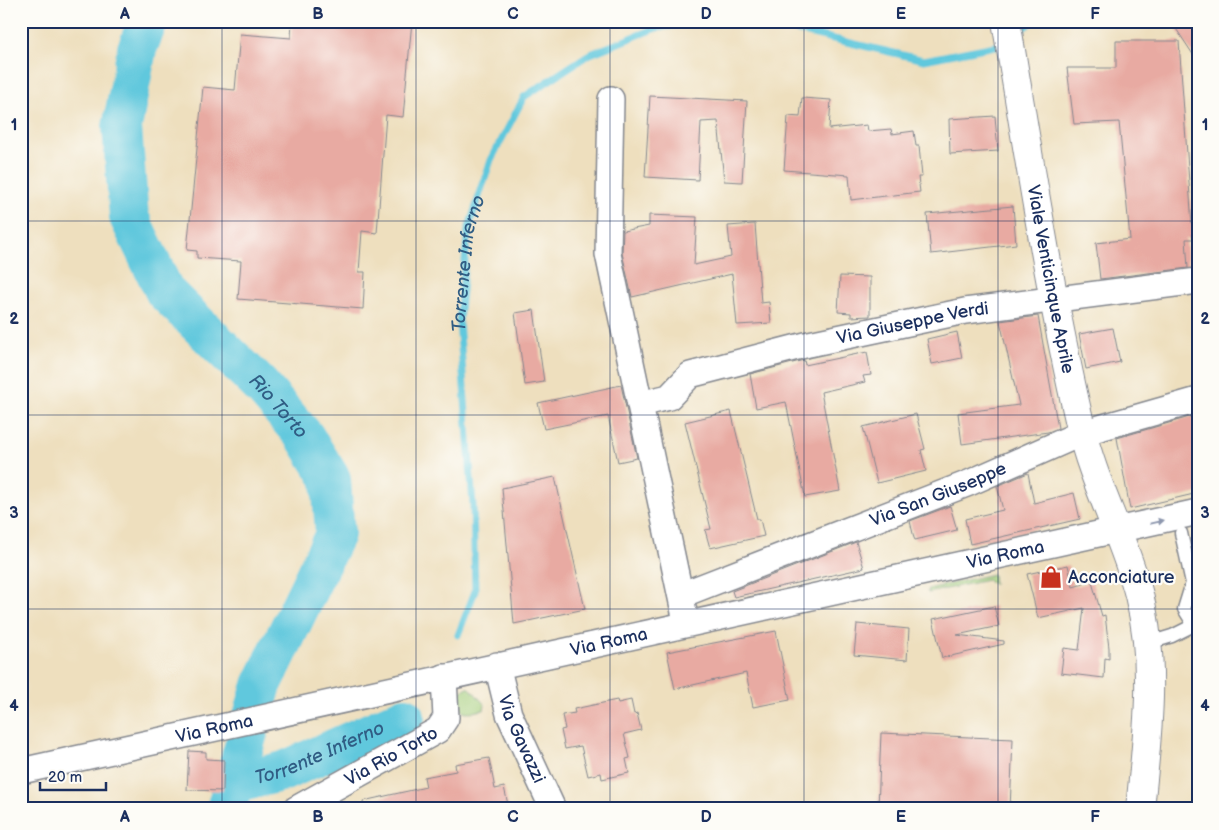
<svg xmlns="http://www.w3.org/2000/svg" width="1219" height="830" font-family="'Balsamiq Sans',sans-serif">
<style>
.green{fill:#a2cc78;stroke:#5e7e6b}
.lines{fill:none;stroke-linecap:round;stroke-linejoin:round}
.stream{stroke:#61c8dd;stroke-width:7}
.river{stroke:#61c8dd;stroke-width:40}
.building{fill:#e8aaa2}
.service-casing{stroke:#84878e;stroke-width:15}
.minor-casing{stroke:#84878e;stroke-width:28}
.secondary-casing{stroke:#84878e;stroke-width:30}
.service{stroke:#fff;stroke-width:12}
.minor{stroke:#fff;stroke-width:25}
.secondary{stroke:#fff;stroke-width:28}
.oneway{fill:#8d97ae}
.grid{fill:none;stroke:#1b2f5e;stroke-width:1;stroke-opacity:0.55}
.labels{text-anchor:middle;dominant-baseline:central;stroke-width:4.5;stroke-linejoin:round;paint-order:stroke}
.street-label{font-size:18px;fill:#1b2f5e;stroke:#fdfcf7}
.poi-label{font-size:18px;fill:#1b2f5e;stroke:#fdfcf7;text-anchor:start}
.water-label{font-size:19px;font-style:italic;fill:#305d84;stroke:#fdfcf7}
.neatline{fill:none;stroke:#1b2f5e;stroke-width:2}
.grid-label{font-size:16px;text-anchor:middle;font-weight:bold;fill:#1b2f5e}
</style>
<rect width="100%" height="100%" fill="#fdfcf7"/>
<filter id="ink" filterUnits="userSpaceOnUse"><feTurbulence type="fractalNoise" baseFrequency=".02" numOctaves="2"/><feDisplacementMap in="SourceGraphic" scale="10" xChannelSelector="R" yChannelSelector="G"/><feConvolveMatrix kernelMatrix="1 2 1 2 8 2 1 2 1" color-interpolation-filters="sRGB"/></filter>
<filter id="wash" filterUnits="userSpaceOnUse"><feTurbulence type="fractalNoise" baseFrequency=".0096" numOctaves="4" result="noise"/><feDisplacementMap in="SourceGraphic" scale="20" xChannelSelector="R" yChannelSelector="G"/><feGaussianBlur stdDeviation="1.12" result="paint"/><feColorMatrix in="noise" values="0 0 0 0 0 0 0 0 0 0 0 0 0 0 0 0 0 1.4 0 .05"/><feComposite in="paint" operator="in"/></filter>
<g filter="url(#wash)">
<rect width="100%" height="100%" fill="#eedfbe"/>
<!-- green -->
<g class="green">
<path d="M993 574 994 584 987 580 928 593V589Z"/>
<path d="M466 688H470L485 705 484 710 467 713 463 712C460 704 457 693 466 688Z"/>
</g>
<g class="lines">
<!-- stream -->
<g class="stream">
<path d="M756 21 924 60 1000 45 1005 42"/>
<path d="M1015 34 1033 21"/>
<path id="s1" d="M458 635 475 591 473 505 459 321 468 230 491 160 524 97 588 55 656 28 704 21"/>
</g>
<!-- river -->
<g class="river">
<path id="s2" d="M148 21 137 49 122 127 129 217 165 292 260 385 305 437 331 479 335 534 262 685 226 809"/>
<path id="s3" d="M233 784 284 771 405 717"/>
</g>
</g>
<g id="blocks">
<!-- building -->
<g class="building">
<path d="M292 21H412L403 117 386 115 377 233 362 231 359 272H365L363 309 238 299 241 261 197 258V251L187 250 203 87 235 90 240 34 291 38Z"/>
<path d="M1171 21H1198V62Z"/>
<path d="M1116 41H1179L1193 239H1186L1188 268 1100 279 1096 243 1130 239 1119 122 1074 124 1067 68H1116Z"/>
<path d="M650 96 747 101 742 182 724 181 718 121 701 122 698 180 645 177Z"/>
<path d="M802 98 831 100 829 129 867 125 868 131 891 129 892 134 914 131 916 146H919L922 177H918L920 192 851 200 849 175 784 170 788 116 800 117Z"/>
<path d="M995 116 998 151 950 154 949 119Z"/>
<path d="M1013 206 1016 244 931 254 927 214Z"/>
<path d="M649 215 697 217 694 265 731 257 728 226 755 224 761 303 769 302 771 323 737 325 732 274 632 297 622 253 623 231 649 226Z"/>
<path d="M840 276 870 277V316L851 317V313L838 312Z"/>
<path d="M534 310 544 382 525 385 515 313Z"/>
<path d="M1038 316 1058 428 1048 432 962 444 958 413 1019 405 1000 321Z"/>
<path d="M1113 328 1120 362 1086 369 1079 334Z"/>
<path d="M957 332 962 358 932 364 927 339Z"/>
<path d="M867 352 871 375 863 376 865 382 821 392 840 491 805 497 786 402 756 408 750 374 804 360 805 365Z"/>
<path d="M621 385 637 458 618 462 608 416 544 429 538 403Z"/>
<path d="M731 411 757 519H760L764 536 710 548 705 530 711 529 685 422Z"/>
<path d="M916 414 925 449 921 450 926 471 877 483 863 427Z"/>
<path d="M1193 416 1198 436V493L1130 509 1117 438Z"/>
<path d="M1028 473 1034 503 1074 493 1080 519 970 544 965 519 1003 510 997 486Z"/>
<path d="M555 477 585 609 514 624 502 488Z"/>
<path d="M950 506 957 530 915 540 914 538 910 521Z"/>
<path d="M856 542 864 568 734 597 732 591Z"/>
<path d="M1068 565 1073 587 1087 583 1089 572 1102 616 1105 615 1109 648V659L1105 658 1104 678 1061 673 1064 648 1079 650 1084 608 1038 618 1027 574Z"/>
<path d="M994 606 999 626 957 635 1004 641V644L942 658 933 619Z"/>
<path d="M857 624 909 629 907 660 854 655Z"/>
<path d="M776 631 790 700 753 707 746 673 675 689 667 652Z"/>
<path d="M617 700 618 703 631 700 634 714 637 713 641 730 624 734 630 758 626 759 629 773 602 779 601 773 588 776 581 746 565 749 561 730 565 729 562 715 575 713 574 709Z"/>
<path d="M881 733 1013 739 1010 809H878Z"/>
<path d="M189 751 206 752V759L224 760 223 791 187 790Z"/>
<path d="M489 758 495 789 504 787 509 809H473L472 803 447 809H364L363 801 426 787 424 777 456 771 455 764Z"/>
</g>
</g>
</g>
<g filter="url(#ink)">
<use href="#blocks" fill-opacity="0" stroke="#84878e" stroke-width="1"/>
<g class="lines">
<defs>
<path id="service" d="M1149 643 1172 636 1194 625 1184 609 1192 583 1181 533"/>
<g id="minor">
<path d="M611 99 608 254 684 612"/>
<path id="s4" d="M640 404 669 397 690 375 809 344 965 311 1198 281"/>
<path id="s5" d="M681 595 969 483 1082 433 1198 400"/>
<path id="s6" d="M497 665 509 714 553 809"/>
<path id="s7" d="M21 771 1198 512"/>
<path id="s8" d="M296 809 438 730 446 718 444 677"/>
</g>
<g id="secondary">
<path id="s9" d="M1006 21C1029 156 1049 290 1080 424 1093 483 1124 537 1139 595 1157 665 1147 738 1140 809"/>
</g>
</defs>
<!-- service casing -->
<use href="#service" class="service-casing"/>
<!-- minor casing -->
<use href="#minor" class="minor-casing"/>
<!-- secondary casing -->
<use href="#secondary" class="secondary-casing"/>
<!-- service -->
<use href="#service" class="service"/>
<!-- minor -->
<use href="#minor" class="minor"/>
<!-- secondary -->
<use href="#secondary" class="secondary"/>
</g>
<!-- one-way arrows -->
<defs><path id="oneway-solid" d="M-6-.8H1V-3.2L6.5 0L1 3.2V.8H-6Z" transform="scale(1.25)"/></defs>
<use class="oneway" href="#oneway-solid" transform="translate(1157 522) rotate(-13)"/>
</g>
<!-- grid -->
<path class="grid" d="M222 21V809M416 21V809M610 21V809M804 21V809M998 21V809M21 221H1198M21 415H1198M21 609H1198"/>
<!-- icons -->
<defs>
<symbol id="shop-bare" viewBox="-9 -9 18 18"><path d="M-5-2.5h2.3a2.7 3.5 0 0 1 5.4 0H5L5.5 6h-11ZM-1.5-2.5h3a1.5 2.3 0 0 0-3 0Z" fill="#c8321e" stroke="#fdfcf7" stroke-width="2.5" paint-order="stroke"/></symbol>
</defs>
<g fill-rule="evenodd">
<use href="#shop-bare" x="1035" y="561" width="32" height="32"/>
</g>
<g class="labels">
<!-- street labels -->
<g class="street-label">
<text stroke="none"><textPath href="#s9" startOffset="262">Viale Venticinque Aprile</textPath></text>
<text stroke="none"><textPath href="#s4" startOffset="289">Via Giuseppe Verdi</textPath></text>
<text stroke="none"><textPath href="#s5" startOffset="276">Via San Giuseppe</textPath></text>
<text stroke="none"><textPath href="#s7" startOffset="1008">Via Roma</textPath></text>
<text stroke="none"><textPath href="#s7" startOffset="602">Via Roma</textPath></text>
<text stroke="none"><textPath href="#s7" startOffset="198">Via Roma</textPath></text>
<text stroke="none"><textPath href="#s6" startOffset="78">Via Gavazzi</textPath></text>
<text stroke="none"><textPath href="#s8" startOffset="109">Via Rio Torto</textPath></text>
</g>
<!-- poi labels -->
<g class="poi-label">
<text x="1068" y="577">Acconciature</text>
</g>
<!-- water labels -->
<g class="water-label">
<text stroke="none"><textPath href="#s1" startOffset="376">Torrente Inferno</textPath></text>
<text stroke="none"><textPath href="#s2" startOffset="444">Rio Torto</textPath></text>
<text stroke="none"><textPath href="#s3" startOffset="92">Torrente Inferno</textPath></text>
</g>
</g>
<!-- margin -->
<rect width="1219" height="830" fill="none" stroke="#fdfcf7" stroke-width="55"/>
<!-- scale -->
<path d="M40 782v8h66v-8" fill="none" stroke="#1b2f5e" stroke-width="2.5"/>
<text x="48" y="782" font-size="15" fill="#1b2f5e" stroke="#fdfcf7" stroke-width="4" paint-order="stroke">20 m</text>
<rect x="28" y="28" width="1164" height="774" class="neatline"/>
<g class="grid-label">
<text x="125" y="19">A</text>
<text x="318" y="19">B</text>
<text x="513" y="19">C</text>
<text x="706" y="19">D</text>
<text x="901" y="19">E</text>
<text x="1095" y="19">F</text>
<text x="14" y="130">1</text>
<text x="1205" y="130">1</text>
<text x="14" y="324">2</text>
<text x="1205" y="324">2</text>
<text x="14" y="518">3</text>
<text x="1205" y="518">3</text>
<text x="14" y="711">4</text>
<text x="1205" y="711">4</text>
<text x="125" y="822">A</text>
<text x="318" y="822">B</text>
<text x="513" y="822">C</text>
<text x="706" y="822">D</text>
<text x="901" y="822">E</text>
<text x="1095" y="822">F</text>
</g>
</svg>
